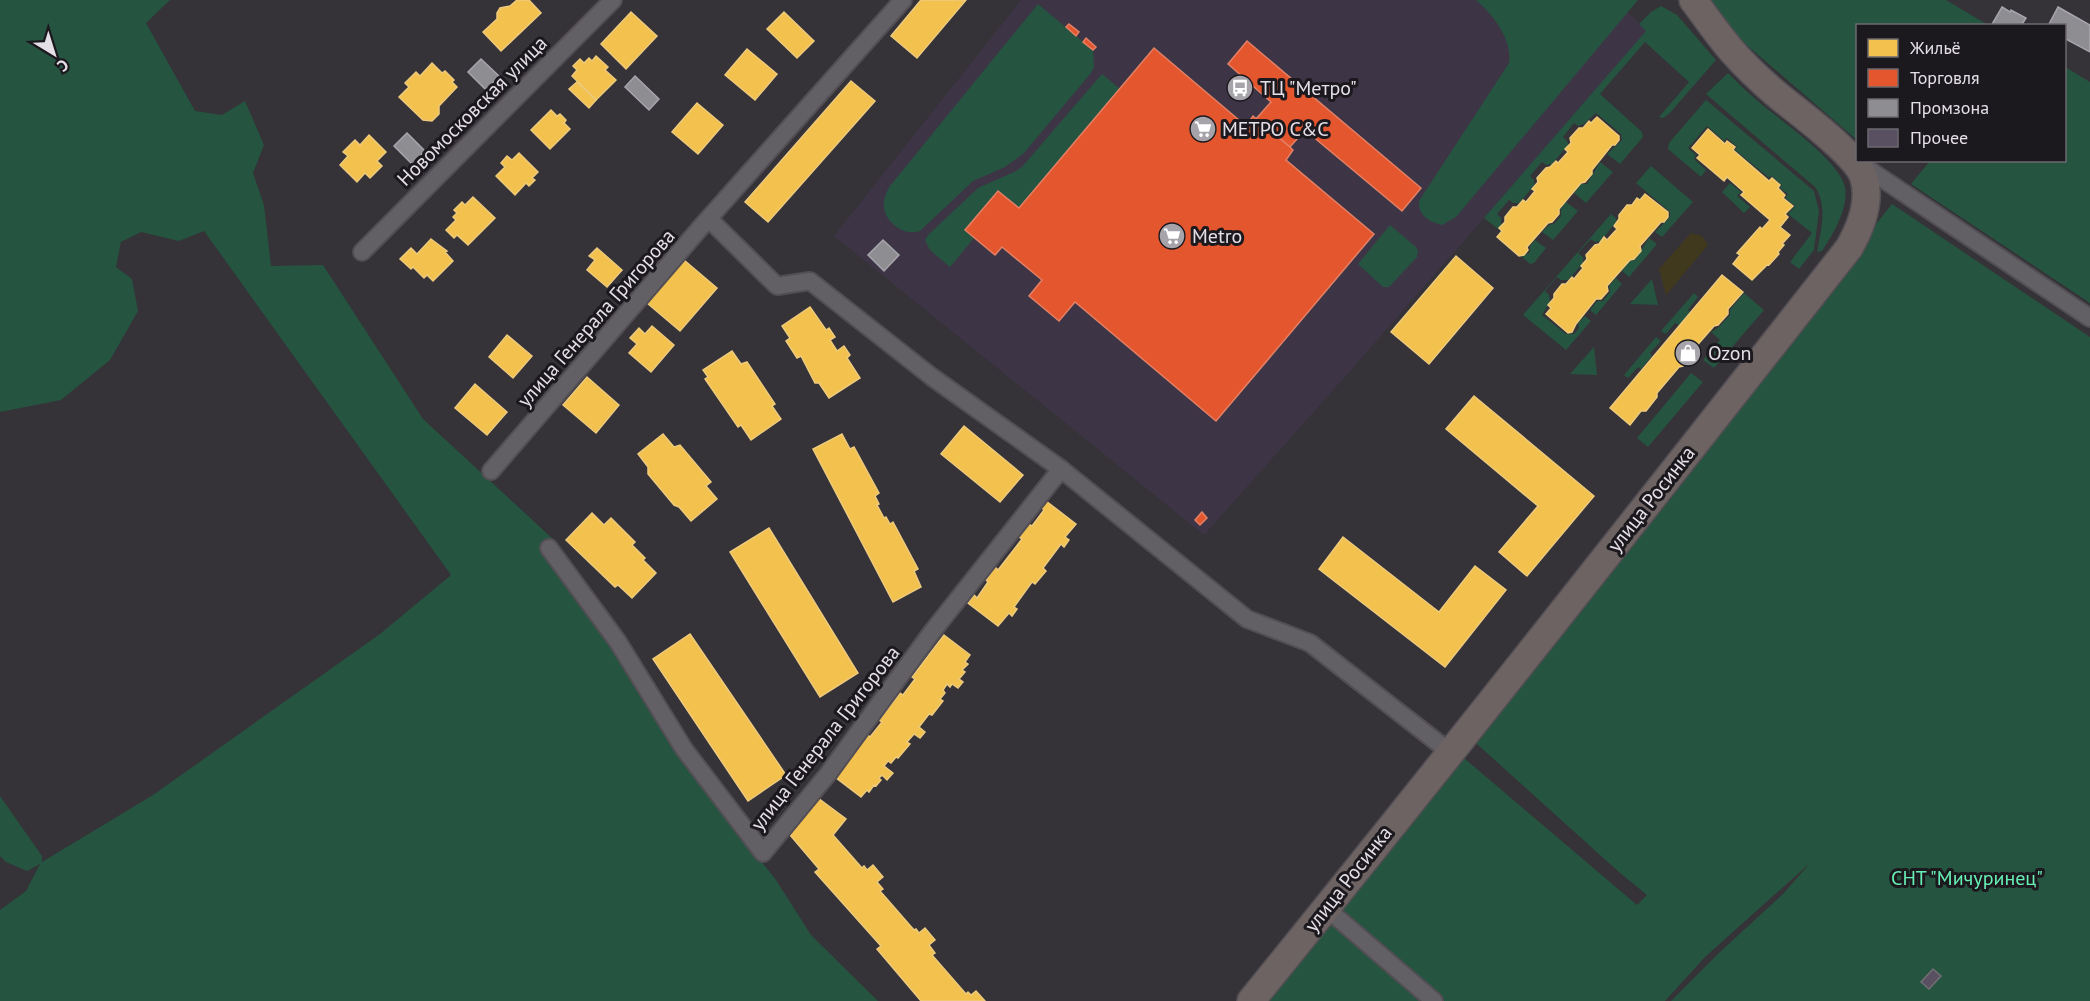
<svg xmlns="http://www.w3.org/2000/svg" width="2090" height="1001" font-family="'PT Sans',sans-serif">
<style>
.commercial{fill:#3d3545}
.green{fill:#255440}
.sand{fill:#40391e}
.homes{fill:#f2c14e;stroke:#eeca7c;stroke-width:1.5}
.shops{fill:#e4572e;stroke:#e48066;stroke-width:1.5}
.industry{fill:#8d8d92;stroke:#a7a6ac;stroke-width:1.5}
.building{fill:#595061;stroke:#726f74;stroke-width:1.5}
.lines{fill:none;stroke-linecap:round;stroke-linejoin:round}
.street-casing{stroke:#524e54;stroke-width:20}
.primary-casing{stroke:#524e54;stroke-width:30}
.street{stroke:#626064;stroke-width:16}
.primary{stroke:#6c6362;stroke-width:27}
.labels{text-anchor:middle;dominant-baseline:central;stroke-width:6;stroke-linejoin:round;paint-order:stroke}
.poi-label{font-size:20px;fill:#e5e0e8;stroke:#1c191e;text-anchor:start}
.street-label{font-size:20px;fill:#e5e0e8;stroke:#1c191e}
.park-label{font-size:20px;fill:#66f2b6;stroke:#1c191e}
</style>
<rect width="100%" height="100%" fill="#353238"/>
<!-- commercial -->
<path class="commercial" d="M1021 0H1615L1647 31 1352 369 1204 535 834 236Z"/>
<!-- green -->
<g class="green">
<path d="M0 0H170L146 23 195 111 222 115 245 101 264 145 253 173 264 205 271 266 323 265 423 419 553 539 587 591 684 763 776 880 811 935 878 1001H0V910L26 891 40 864 27 871 6 862 0 856V796L42 856V862L153 795 380 634 451 575 204 231 179 241 141 232 121 242 116 267 132 279 138 311 110 360 61 400 0 412Z"/>
<path d="M1476 0H1638L1456 217 1442 225C1429 222 1418 215 1419 201L1509 63C1513 41 1493 14 1476 0Z"/>
<path d="M1711 0H1946L1988 25 1858 26 1857 140 1736 36Z"/>
<path d="M1038 4 1093 50 1094 67 1091 73 1024 153 1005 167 973 181 920 231C904 237 883 221 884 204 884 197 887 191 890 186Z"/>
<path d="M1661 6 1677 15 1716 60 1669 114 1663 118 1659 117 1689 82 1645 42 1600 94 1642 132 1643 137 1620 164 1607 154 1622 140 1621 134 1596 113 1584 124 1578 126 1574 123 1563 137 1567 141 1568 145 1552 164 1546 165 1542 162 1530 176 1534 180V186L1519 203H1513L1509 200 1497 214 1501 218V225L1498 229 1484 218 1646 31 1639 24 1651 12Z"/>
<path d="M2065 67 2090 82V303L1911 184 1930 161 2064 160Z"/>
<path d="M1728 73C1738 83 1748 93 1759 102 1781 121 1838 159 1845 187 1849 207 1833 235 1822 251L1817 252C1821 229 1828 207 1815 187L1706 94Z"/>
<path d="M1102 74 1120 89 1019 208 998 191 965 230 974 238 950 267 930 250 925 240 928 235 978 188 1014 172 1022 167Z"/>
<path d="M1706 100 1814 191 1819 211 1814 250 1799 269 1790 262 1812 233 1788 214 1795 206 1785 198 1788 194 1780 188 1782 185 1771 176 1769 178 1735 150 1737 147 1727 138 1724 141 1707 126 1688 148 1696 155 1694 159 1706 170 1701 177 1668 149 1669 143Z"/>
<path d="M1600 162 1613 172 1586 203 1574 193 1581 184H1587Z"/>
<path d="M1651 166 1693 202 1662 237 1655 232 1670 217V212L1636 183Z"/>
<path d="M1730 183 1741 192 1737 196 1750 207 1744 213 1722 192Z"/>
<path d="M1566 202 1578 211 1553 240 1542 232 1549 225 1554 224 1561 216V209Z"/>
<path d="M1892 204 2090 337V1001H1671L1721 951 1783 894 1810 863 1705 957 1665 1001H1246L1451 747 1637 905 1647 895 1620 873 1467 735Z"/>
<path d="M1611 214 1616 218V222L1601 241 1595 242 1591 239 1578 253 1583 257V263L1568 280H1561L1557 277 1545 291 1549 295 1550 302 1542 315 1566 334H1574L1579 328 1578 323 1585 316 1591 321 1566 350 1523 315Z"/>
<path d="M1390 225 1416 247 1418 251 1417 257 1389 287H1383L1358 264Z"/>
<path d="M1649 238 1657 244 1629 277 1622 271 1630 261 1635 260Z"/>
<path d="M1535 240 1546 248 1534 263 1530 264 1522 257 1530 252V246Z"/>
<path d="M1616 278 1622 284 1596 315 1590 310 1597 301H1603L1610 292 1609 286Z"/>
<path d="M1652 279 1658 305 1630 304Z"/>
<path d="M1694 293 1698 297 1688 310 1690 312 1679 325 1675 323 1666 334 1661 331Z"/>
<path d="M1744 293 1764 310 1714 368 1703 360 1720 340 1711 332 1718 328 1730 315V310Z"/>
<path d="M1656 337 1661 341 1650 353 1652 356 1641 369 1638 367 1628 378 1624 375Z"/>
<path d="M1594 347 1597 375 1570 374Z"/>
<path d="M1691 373 1703 382 1648 447 1637 438Z"/>
</g>
<!-- sand -->
<path class="sand" d="M1691 233 1702 236 1708 245 1666 295 1659 269Z"/>
<!-- homes -->
<g class="homes">
<path d="M517 0H529L541 13 501 51 483 32 497 19V13L500 8 510 6Z"/>
<path d="M921 0H966L917 58 891 36Z"/>
<path d="M631 12 657 36 626 69 601 44Z"/>
<path d="M784 12 814 41 797 58 767 29Z"/>
<path d="M747 49 777 74 755 100 725 75Z"/>
<path d="M596 56 608 67 605 70 616 80 596 100 572 76 577 70 573 66 580 59 584 63 589 58 592 61Z"/>
<path d="M432 63 442 73 445 71 454 80 452 82 457 87 439 106V114L432 121 423 120 399 97 409 87 405 83 416 72 420 76Z"/>
<path d="M851 81 875 101 768 222 745 202Z"/>
<path d="M577 82 596 100 589 108 569 89Z"/>
<path d="M697 103 723 125 698 154 672 132Z"/>
<path d="M551 110 557 116 560 114 566 120 564 123 570 129 550 149 531 130Z"/>
<path d="M1597 117 1619 136V140L1615 145H1612L1592 170V174L1585 182 1581 183 1559 209V214L1552 222 1548 223 1527 247 1528 250 1524 255 1519 256 1497 237 1502 231 1499 228 1505 222V217L1513 207H1517L1523 200 1526 202 1535 191 1532 189 1538 182 1537 178 1546 168 1550 167 1556 161 1558 163 1568 152 1565 149 1571 143 1570 138 1579 128H1583L1589 121 1591 123Z"/>
<path d="M1708 129 1725 144 1727 141 1735 147 1733 150 1769 181 1772 178 1780 185 1778 188 1785 195 1783 198 1793 206 1785 214 1788 217 1780 227 1790 235 1782 244 1784 245 1778 252 1779 254 1769 265 1768 264 1752 280 1733 264 1740 255 1737 253 1760 227 1762 229 1770 220 1741 195 1744 192 1727 177 1724 181 1697 158 1700 155 1692 148Z"/>
<path d="M369 135 386 152 377 161 382 166 370 178 365 173 357 182 340 165 348 156 343 152 355 140 360 145Z"/>
<path d="M519 153 538 172 532 178 535 180 529 186 526 183 515 195 496 176 505 167 501 163 507 156 512 160Z"/>
<path d="M1645 194 1668 212V217L1664 222H1661L1640 246 1641 251 1634 259 1630 260 1607 286 1608 291 1601 299H1596L1576 324 1572 332 1568 333 1546 314 1551 308 1548 305 1554 298V294L1562 284H1566L1572 277 1574 279 1583 268 1581 266 1587 259 1586 255 1595 245 1599 244 1604 237 1607 240 1617 229 1614 226 1619 219V215L1627 205H1632L1637 198 1640 200Z"/>
<path d="M473 197 495 218 468 245 457 235 454 238 446 230 456 220 453 217 457 213 454 210 462 202 465 205Z"/>
<path d="M431 239 447 251 445 252 453 261 433 281 427 275 424 278 413 267 411 269 400 259 411 248 417 254Z"/>
<path d="M597 248 622 270 607 287 587 270 595 260 589 256Z"/>
<path d="M1456 256 1493 288 1429 364 1391 332Z"/>
<path d="M684 260 717 288 680 331 647 303Z"/>
<path d="M1722 275 1743 292 1728 309V314L1718 325 1714 326 1693 350 1694 354 1683 366 1679 367 1657 393V397L1646 411H1641L1630 425 1610 408Z"/>
<path d="M810 307 826 330 829 328 835 337 830 340 837 351 844 346 850 355 847 358 860 378 829 398 819 383H815L801 356 797 358 786 341 790 338 782 326Z"/>
<path d="M652 326 674 345 651 372 629 353 637 344 630 338 639 328 645 334Z"/>
<path d="M507 335 532 356 513 378 489 357Z"/>
<path d="M732 351 741 364 747 362 775 404 772 406 781 419 751 440 741 425 738 427 705 379 708 377 703 370Z"/>
<path d="M587 377 619 405 596 433 563 405Z"/>
<path d="M475 384 507 412 487 435 455 408Z"/>
<path d="M1474 396 1594 496 1527 576 1499 552 1538 506 1446 429Z"/>
<path d="M964 426 1023 475 1000 502 941 454Z"/>
<path d="M663 434 674 447 680 445 711 482 706 486 717 499 691 521 679 507 674 505 648 474V467L638 454Z"/>
<path d="M842 434 850 449 854 447 879 493 875 496 879 504 877 505 884 518 886 517 890 524 893 522 918 569 914 571 921 587 893 602 813 449Z"/>
<path d="M1046 501 1076 524 1065 537 1069 540 1064 547 1061 544 1043 568 1046 571 1035 584 1032 582 1014 607 1017 609 1012 616 1009 613 998 626 968 603 974 595 977 598 988 582 986 580 995 567 998 570 1022 539 1019 537 1029 524 1032 526 1044 510 1041 507Z"/>
<path d="M592 513 604 525 611 518 635 542 632 545 645 558 643 560 656 573 632 598 618 585 615 587 566 540Z"/>
<path d="M769 528 858 673 820 697 730 552Z"/>
<path d="M1343 537 1439 612 1475 566 1506 590 1445 667 1319 569Z"/>
<path d="M690 634 786 775 748 801 653 659Z"/>
<path d="M944 635 970 655 965 662 968 664 962 670 965 672 959 679 963 682 958 688 952 684 950 687 947 684 943 690 945 693 940 699 943 701 932 715 929 714 919 727 925 732 920 738 914 734 907 742 910 744 898 758 896 757 891 763 888 761 884 766 893 773 887 780 882 775 879 778 881 780 876 786 874 785 869 792 867 790 861 797 835 777 868 735 870 737 882 722 879 720 900 693 903 695 915 679 912 677Z"/>
<path d="M818 798 846 819 833 835 862 868 864 866 867 870 873 865 883 877 877 882 883 889 880 891 914 930 916 929 919 933 925 928 935 940 929 945 935 953 932 955 966 994 968 992 971 995 976 991 985 1001H921L877 949 881 946 815 872 819 869 790 835Z"/>
</g>
<!-- shops -->
<g class="shops">
<path d="M1069 24 1079 32 1076 36 1066 27Z"/>
<path d="M1086 38 1096 47 1093 50 1083 42Z"/>
<path d="M1247 41 1421 188 1402 211 1305 130 1290 147 1256 119 1271 102 1228 64Z"/>
<path d="M1154 48 1246 126 1253 116 1290 147 1293 150 1286 160 1374 234 1216 421 1075 302 1059 321 1029 296 1042 280 1002 247 995 255 965 230 998 191 1019 208Z"/>
<path d="M1202 512 1207 518 1200 525 1195 520Z"/>
</g>
<!-- industry -->
<g class="industry">
<path d="M2002 7 2010 12 2011 10 2026 18 2021 26H1991Z"/>
<path d="M2058 7 2090 25V52L2064 38V26H2048Z"/>
<path d="M481 59 499 76 486 90 468 72Z"/>
<path d="M635 76 659 99 649 110 625 87Z"/>
<path d="M407 133 425 151 412 164 394 146Z"/>
<path d="M883 240 899 255 884 271 868 255Z"/>
</g>
<!-- building -->
<path class="building" d="M1933 969 1941 976 1929 989 1921 982Z"/>
<g class="lines">
<defs>
<g id="street">
<path d="M1859 163 2090 318"/>
<path d="M709 219 777 286 810 281 932 377 1061 469"/>
<path d="M362 252 613 0"/>
<path d="M491 471 701 227 903 0"/>
<path d="M549 548 618 642 684 749 763 853 828 774 932 632 1061 469 1247 619 1310 643 1451 753"/>
<path d="M1326 908 1434 1001"/>
</g>
<path id="primary" d="M1251 1001C1453 752 1651 500 1849 248 1861 227 1871 202 1864 178 1857 154 1795 110 1775 93 1760 80 1745 66 1732 51 1718 35 1706 17 1693 0"/>
</defs>
<!-- street casing -->
<use href="#street" class="street-casing"/>
<!-- primary casing -->
<use href="#primary" class="primary-casing"/>
<!-- street -->
<use href="#street" class="street"/>
<!-- primary -->
<use href="#primary" class="primary"/>
</g>
<!-- icons -->
<defs>
<symbol id="bus-disc" viewBox="-11 -11 22 22"><circle r="9.5" fill="#a7a3aa" stroke="#1c191e"/><path d="M-5-6H5V4H4V6H2V4H-2V6H-4V4H-5ZM-3.5-4V0h7V-4ZM-3.5 1.2v1.5H-2V1.2ZM2 1.2v1.5H3.5V1.2Z" fill="#fff"/></symbol>
<symbol id="supermarket-disc" viewBox="-11 -11 22 22"><circle r="9.5" fill="#a7a3aa" stroke="#1c191e"/><path d="M-6-5.5h2.5l.6 2H6L4.5 2H-2.5L-4.4-4H-6ZM-1.5 3.2a1.3 1.3 0 1 0 .1 0ZM3 3.2a1.3 1.3 0 1 0 .1 0Z" fill="#fff"/></symbol>
<symbol id="shop-disc" viewBox="-11 -11 22 22"><circle r="9.5" fill="#a7a3aa" stroke="#1c191e"/><path d="M-5-2.5h2.3a2.7 3.5 0 0 1 5.4 0H5L5.5 6h-11ZM-1.5-2.5h3a1.5 2.3 0 0 0-3 0Z" fill="#fff"/></symbol>
</defs>
<g fill-rule="evenodd">
<use href="#bus-disc" x="1225" y="73" width="30" height="30"/>
<use href="#supermarket-disc" x="1188" y="114" width="30" height="30"/>
<use href="#supermarket-disc" x="1157" y="221" width="30" height="30"/>
<use href="#shop-disc" x="1673" y="338" width="30" height="30"/>
</g>
<g class="labels">
<!-- poi labels -->
<g class="poi-label">
<text x="1260" y="88">ТЦ "Метро"</text>
<text x="1222" y="129">МЕТРО С&amp;С</text>
<text x="1192" y="236">Metro</text>
<text x="1708" y="353">Ozon</text>
</g>
<!-- street labels -->
<g class="street-label">
<text transform="translate(472 111) rotate(-45)">Новомосковская улица</text>
<text transform="translate(596 318) rotate(-49)">улица Генерала Григорова</text>
<text transform="translate(1651 499) rotate(-52)">улица Росинка</text>
<text transform="translate(825 738) rotate(-52)">улица Генерала Григорова</text>
<text transform="translate(1348 879) rotate(-52)">улица Росинка</text>
</g>
<!-- park labels -->
<g class="park-label">
<text x="1967" y="878">СНТ "Мичуринец"</text>
</g>
</g>
<!-- legend -->
<rect x="1856" y="24" width="210" height="138" fill="#1c191e" stroke="#6c696f" stroke-width="1.5"/>
<rect x="1868" y="39" width="30" height="18" fill="#f2c14e" stroke="#6c696f" stroke-width="1.5"/>
<text x="1910" y="54" font-size="18" fill="#e5e0e8">Жильё</text>
<rect x="1868" y="69" width="30" height="18" fill="#e4572e" stroke="#6c696f" stroke-width="1.5"/>
<text x="1910" y="84" font-size="18" fill="#e5e0e8">Торговля</text>
<rect x="1868" y="99" width="30" height="18" fill="#8d8d92" stroke="#6c696f" stroke-width="1.5"/>
<text x="1910" y="114" font-size="18" fill="#e5e0e8">Промзона</text>
<rect x="1868" y="129" width="30" height="18" fill="#595061" stroke="#6c696f" stroke-width="1.5"/>
<text x="1910" y="144" font-size="18" fill="#e5e0e8">Прочее</text>
<!-- north arrow -->
<g transform="translate(54 54) rotate(142)" stroke="#1c191e" stroke-width="4.5" paint-order="stroke">
<path d="M0-4.5L10 22L0 15L-10 22Z" fill="#e5e0e8"/>
<text y="-9" font-size="16" font-weight="bold" text-anchor="middle" fill="#e5e0e8">С</text>
</g>
</svg>
